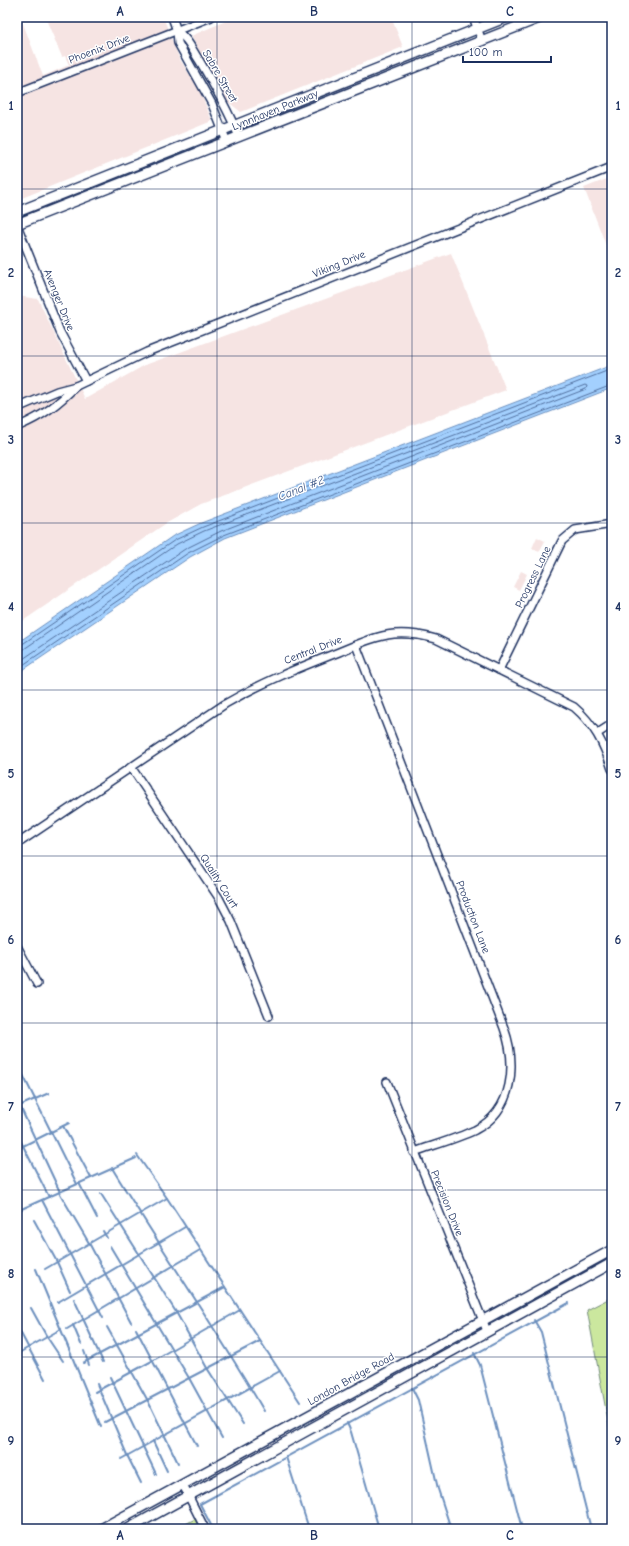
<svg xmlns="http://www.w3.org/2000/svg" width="629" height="1546" font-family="'Comic Neue',sans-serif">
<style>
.built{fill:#f6e4e3}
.green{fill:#cbe79e;stroke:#738b7e}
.water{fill:#a3d0fe;stroke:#6d90be}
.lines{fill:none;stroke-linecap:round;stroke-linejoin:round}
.shore{stroke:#516f9e;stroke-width:1}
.stream{stroke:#6d90be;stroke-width:2}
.minor-casing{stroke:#1b2f5e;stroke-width:10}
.major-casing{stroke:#1b2f5e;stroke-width:12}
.minor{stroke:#fff;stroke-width:7}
.major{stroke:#fff;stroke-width:9}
.grid{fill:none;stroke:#1b2f5e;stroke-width:1;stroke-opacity:0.55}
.labels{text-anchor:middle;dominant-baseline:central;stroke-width:3;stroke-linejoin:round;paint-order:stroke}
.street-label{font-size:11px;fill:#1b2f5e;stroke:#fff}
.water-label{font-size:12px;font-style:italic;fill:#3d5786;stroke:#fff}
.neatline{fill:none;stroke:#1b2f5e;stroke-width:1.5}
.grid-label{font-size:13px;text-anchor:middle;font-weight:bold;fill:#1b2f5e}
</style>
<rect width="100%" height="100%" fill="#fff"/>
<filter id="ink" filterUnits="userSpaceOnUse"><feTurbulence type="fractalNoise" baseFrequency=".025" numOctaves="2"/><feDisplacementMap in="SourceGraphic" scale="8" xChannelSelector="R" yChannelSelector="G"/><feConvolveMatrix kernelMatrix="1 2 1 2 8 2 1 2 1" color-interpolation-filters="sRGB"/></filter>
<g filter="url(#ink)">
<!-- built -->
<g class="built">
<path d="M17 17H20L24 26 43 76 69 65 65 56 62 57 45 17H163L179 58 199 89 212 121 17 200V29L23 26 17 28Z"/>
<path d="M235 17H391L403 47 241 112 227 101 191 36Z"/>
<path d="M612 177V261L584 188Z"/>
<path d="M451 253 506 390 201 504 165 524 17 625V296L38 299 85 399 145 365Z"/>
<path d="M537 537 545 541 539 552 532 548Z"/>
<path d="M521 571 527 574 519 590 513 587Z"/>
</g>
<!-- green -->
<g class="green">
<path d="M612 1297V1442L587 1310Z"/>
<path d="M195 1519 199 1529H176Z"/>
</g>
<!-- water -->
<path class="water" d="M612 365V388L225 538 190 557 17 674V643L173 536 201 523Z"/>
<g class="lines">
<!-- shore -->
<g class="shore">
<path d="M17 646 21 645 175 540 203 527 612 369"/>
<path d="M17 651 24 649 177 544 204 531 585 385 587 386 586 389 221 531 185 549 17 663"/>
<path d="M17 669 188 553 224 535 612 385"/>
</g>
<!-- stream -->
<g class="stream">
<path d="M17 1054 21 1051"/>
<path d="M17 1063 77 1184"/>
<path d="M17 1100 60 1192"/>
<path d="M17 1107 49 1093"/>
<path d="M63 1126 91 1178"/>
<path d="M17 1134 49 1197"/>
<path d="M17 1149 69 1123"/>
<path d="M112 1168C162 1250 216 1328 264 1411"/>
<path d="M79 1183 97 1218"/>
<path d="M59 1192 89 1243 131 1322"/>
<path d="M101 1194 176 1312 207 1368 243 1424"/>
<path d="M167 1198 300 1402"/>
<path d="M42 1200 103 1318"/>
<path d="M17 1211 136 1158"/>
<path d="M34 1220 57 1262 70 1291"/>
<path d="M103 1231 107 1238"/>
<path d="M110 1246 189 1378 222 1438"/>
<path d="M36 1269 101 1427"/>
<path d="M45 1269 167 1198 137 1155"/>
<path d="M74 1299 103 1362"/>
<path d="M58 1302 185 1227"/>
<path d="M31 1308 47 1337 63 1361"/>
<path d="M534 1320 541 1332 591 1529"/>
<path d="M73 1325 81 1344"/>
<path d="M17 1326 45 1379"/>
<path d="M107 1327 148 1401 178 1463"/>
<path d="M67 1329 200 1250"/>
<path d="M136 1329 197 1446"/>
<path d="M84 1351 89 1365"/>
<path d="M474 1353 480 1365 522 1529"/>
<path d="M17 1354 61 1329"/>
<path d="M83 1363 225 1287"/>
<path d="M110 1377 156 1474"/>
<path d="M97 1384 127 1455 141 1483"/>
<path d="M412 1388 418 1400 438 1489 451 1529"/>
<path d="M95 1392 152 1361 240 1310"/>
<path d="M17 1394 18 1396"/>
<path d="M105 1422 260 1341"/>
<path d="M347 1423 351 1432 379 1529"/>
<path d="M153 1441 167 1471"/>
<path d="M286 1457 309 1529"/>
<path d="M121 1459 280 1371"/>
<path d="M213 1529 200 1504 569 1303"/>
</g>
<defs>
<g id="minor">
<path d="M172 17 177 31 178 43 212 104 227 142"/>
<path d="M473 17 482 41"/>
<path d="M177 31C189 40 191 48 199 60 214 85 228 110 239 137"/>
<path d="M17 93 211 17"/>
<path d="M17 225 60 332 86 381"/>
<path d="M17 408 57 391 76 386 147 352 612 167"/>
<path d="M19 426C43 416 58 404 76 386"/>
<path d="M356 645 504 1028C517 1064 514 1110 475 1130 456 1139 434 1145 414 1152"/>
<path d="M499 670 562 541 575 530 612 524"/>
<path d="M598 733 612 724"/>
<path d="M131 767 219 898 231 921 269 1016"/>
<path d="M17 844 225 704C263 682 298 668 339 652 356 645 375 636 394 634 408 633 422 635 436 639L574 707C594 724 604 744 612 769"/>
<path d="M17 946 37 984"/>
<path d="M387 1082 487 1331"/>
<path d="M183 1485 205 1529"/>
</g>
<g id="major">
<path d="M17 212 507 17"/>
<path d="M17 224 542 17"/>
<path d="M101 1529 612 1250"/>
<path d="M128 1529 612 1263"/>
</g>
</defs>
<!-- minor casing -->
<use href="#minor" class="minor-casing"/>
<!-- major casing -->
<use href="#major" class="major-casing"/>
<!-- minor -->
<use href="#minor" class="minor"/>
<!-- major -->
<use href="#major" class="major"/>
</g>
</g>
<!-- grid -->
<path class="grid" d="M217 17V1529M412 17V1529M17 189H612M17 356H612M17 523H612M17 690H612M17 856H612M17 1023H612M17 1190H612M17 1357H612"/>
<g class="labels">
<!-- street labels -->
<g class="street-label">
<text transform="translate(99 49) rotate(-21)">Phoenix Drive</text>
<text transform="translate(220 76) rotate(60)">Sabre Street</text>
<text transform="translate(275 110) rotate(-22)">Lynnhaven Parkway</text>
<text transform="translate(339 264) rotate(-22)">Viking Drive</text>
<text transform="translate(59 300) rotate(68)">Avenger Drive</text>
<text transform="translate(533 577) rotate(-64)">Progress Lane</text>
<text transform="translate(313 650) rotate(-21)">Central Drive</text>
<text transform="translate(219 881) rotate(58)">Quality Court</text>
<text transform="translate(473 917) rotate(69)">Production Lane</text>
<text transform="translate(447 1203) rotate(68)">Precision Drive</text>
<text transform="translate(351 1379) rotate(-29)">London Bridge Road</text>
</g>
<!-- water labels -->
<g class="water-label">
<text transform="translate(301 488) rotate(-22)">Canal #2</text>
</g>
</g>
<!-- margin -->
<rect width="629" height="1546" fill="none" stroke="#fff" stroke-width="44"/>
<!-- scale -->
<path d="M463 56v6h88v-6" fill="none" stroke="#1b2f5e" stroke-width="2"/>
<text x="469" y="56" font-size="12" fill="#1b2f5e" stroke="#ffffff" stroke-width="3" paint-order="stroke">100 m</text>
<rect x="22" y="22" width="585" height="1502" class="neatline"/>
<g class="grid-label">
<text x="120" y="16">A</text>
<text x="314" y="16">B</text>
<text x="510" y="16">C</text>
<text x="11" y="110">1</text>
<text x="618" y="110">1</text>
<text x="11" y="277">2</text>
<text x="618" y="277">2</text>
<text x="11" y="444">3</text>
<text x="618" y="444">3</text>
<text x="11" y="611">4</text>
<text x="618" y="611">4</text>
<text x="11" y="778">5</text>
<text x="618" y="778">5</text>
<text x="11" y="944">6</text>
<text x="618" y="944">6</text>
<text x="11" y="1111">7</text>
<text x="618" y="1111">7</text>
<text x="11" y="1278">8</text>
<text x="618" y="1278">8</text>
<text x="11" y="1445">9</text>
<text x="618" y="1445">9</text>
<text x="120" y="1540">A</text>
<text x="314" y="1540">B</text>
<text x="510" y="1540">C</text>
</g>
</svg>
